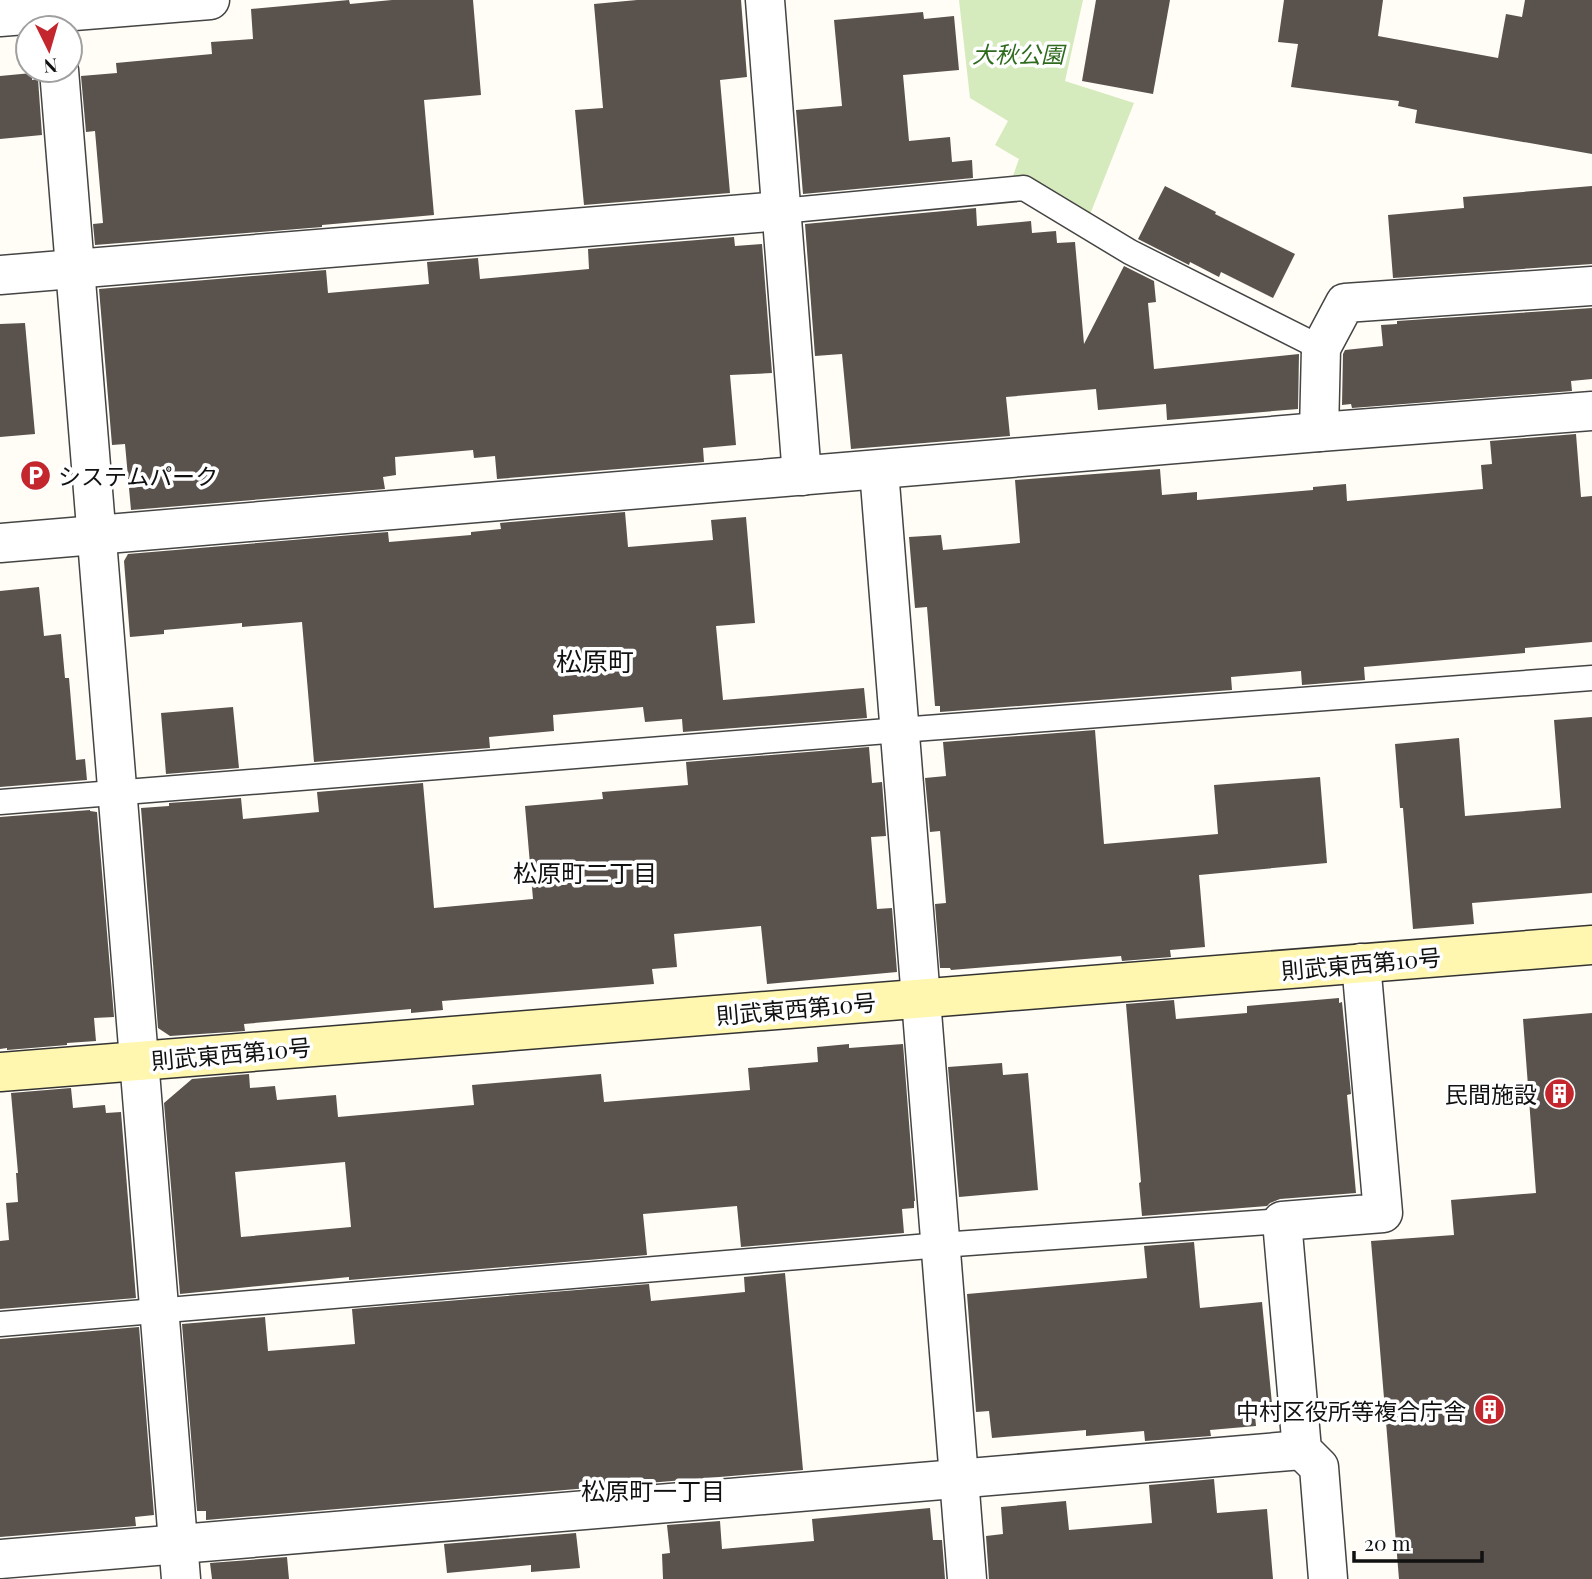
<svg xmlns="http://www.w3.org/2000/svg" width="1592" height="1579" font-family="'Playfair Display','Noto Sans JP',serif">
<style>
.green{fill:#d5ebbd}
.building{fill:#5a524d;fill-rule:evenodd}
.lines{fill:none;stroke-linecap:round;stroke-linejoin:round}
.lane-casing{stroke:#444;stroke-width:27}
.street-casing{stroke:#444;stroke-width:41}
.secondary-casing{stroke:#333;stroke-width:41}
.lane{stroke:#fff;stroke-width:24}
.street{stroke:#fff;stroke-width:38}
.secondary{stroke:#fff6b0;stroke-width:38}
.labels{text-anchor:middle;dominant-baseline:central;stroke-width:7;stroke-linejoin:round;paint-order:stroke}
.park-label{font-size:23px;font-style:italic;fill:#2f6b1f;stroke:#fff}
.poi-label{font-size:23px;fill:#111;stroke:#fff;text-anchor:end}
.street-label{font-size:23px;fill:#111;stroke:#fff}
.neighbourhood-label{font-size:24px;fill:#111;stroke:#fff}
.quarter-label{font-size:26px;fill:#111;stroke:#fff}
</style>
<rect width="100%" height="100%" fill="#fffdf5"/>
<!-- green -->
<path class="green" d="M959 0H1083L1065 81 1134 103 1089 217 1013 176 1019 159 995 145 1008 121 970 98Z"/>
<!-- building -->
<g class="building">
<path d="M349 0 350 4 392 0H473L481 95 424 100 434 215 322 225V227L95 245 93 224 103 223 95 131 86 132 81 76 117 73 116 63 212 54 211 42 253 39 251 9Z"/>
<path d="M637 0H741L747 77 720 80 730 193 584 205 575 110 603 108 594 4Z"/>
<path d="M1096 0H1170L1153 94 1082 81Z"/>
<path d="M1284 0H1383L1378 36 1498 58 1506 14 1522 17 1525 0H1592V154L1415 123 1417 110 1398 106 1399 101 1291 87 1298 44 1278 42Z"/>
<path d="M923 12 924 19 954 16 959 70 903 75 909 141 950 137 952 162 972 160 973 178 803 194 796 110 842 106 834 20Z"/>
<path d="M32 73V80L38 79 42 135 0 139V76Z"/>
<path d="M1165 186 1216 212 1215 214 1295 254 1273 298 1221 272 1219 277 1190 262 1189 265 1138 239Z"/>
<path d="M1592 186V264L1393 278 1388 215 1464 208 1463 197Z"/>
<path d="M976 208 977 226 1031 221 1032 233 1056 231 1057 243 1075 242 1084 344 1124 266 1154 281 1156 302 1148 303 1154 369 1299 354 1298 409 1167 420 1166 404 1098 410 1096 389 1006 397 1010 436 851 449 842 354 815 356 805 224Z"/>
<path d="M734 237 735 246 762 244 772 373 730 375 736 445 703 448 704 462 497 479 495 456 474 458 473 450 395 457 396 475 383 477 385 489 131 510 125 444 112 445 99 289 326 270 328 293 429 284 427 262 478 258 480 279 589 269 588 249Z"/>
<path d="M1592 308V379L1571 381 1572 391 1352 408 1351 404 1342 405 1343 354 1345 350 1383 346 1381 325 1397 324V321Z"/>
<path d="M25 323 35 434 0 437V324Z"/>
<path d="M1576 434 1581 497 1592 496V642L1525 648V653L1364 667 1365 680 1302 685 1301 671 1231 677 1232 690 940 712V706H935L927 607 915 608 909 537 941 535 943 550 1020 543 1015 480 1160 469 1162 495 1197 492V500L1313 490V487L1346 484 1347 501 1483 489 1481 465 1492 464 1490 441Z"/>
<path d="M625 512 628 547 713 540 711 520 746 517 755 623 716 626 723 700 864 688 867 718 683 732 682 719 645 722 643 707 553 715 554 731 489 737 490 748 314 762 302 622 242 627V623L164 630V634L130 637 124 561 128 554 388 532 389 542 471 535V532L501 529 500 523Z"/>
<path d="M39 587 44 636 61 634 65 678H69L76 760 85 759 87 780 0 787V591Z"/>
<path d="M233 707 239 768 166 774 161 713Z"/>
<path d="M1592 717V893L1472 903 1474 924 1413 929 1403 808H1400L1395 744 1459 738 1465 816 1561 808 1554 720Z"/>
<path d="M1095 730 1104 844 1218 834 1214 785 1320 777 1327 863 1199 875 1205 947 1170 950 1171 957 1122 961 1121 956 951 970 950 968H940L935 904 946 903 940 831 930 832 925 778 946 776 943 742Z"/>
<path d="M869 747 872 783 882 782 886 836 871 837 877 909 892 908 897 972 767 984 761 926 674 934 677 967 652 969 654 984 442 1001 443 1010 411 1013V1009L244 1024 245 1031 170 1036 158 1028 141 808 169 806V803L241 798 243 819 319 812 317 792 423 783 434 908 533 899 525 806 603 799 602 792 688 785 686 762Z"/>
<path d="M90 810V811L97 812 114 1017 94 1018 96 1041 67 1043V1045L7 1050V1048L0 1049V817Z"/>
<path d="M1339 998V1003L1342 1002 1351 1094 1347 1095 1356 1193 1280 1199 1270 1203 1267 1206 1142 1216 1139 1183 1141 1182 1126 1004 1174 1000 1176 1019 1247 1013V1006Z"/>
<path d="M1592 1013V1579H1399L1371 1241 1454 1235 1451 1200 1536 1193 1523 1019Z"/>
<path d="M849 1044V1048L903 1044 915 1201H914V1208L902 1209 904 1233 741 1247 737 1206 643 1214 647 1255 349 1280V1277L180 1294 164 1103 192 1079 249 1074 250 1088 275 1086 277 1100 336 1095 338 1117 474 1105 472 1085 601 1074 604 1102 750 1090 748 1068 818 1062 817 1047ZM345 1162 351 1227 241 1237 235 1172Z"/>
<path d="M1002 1063 1003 1075 1028 1073 1038 1190 959 1197 948 1067Z"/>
<path d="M71 1088 73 1108 105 1105 106 1113 121 1112 136 1298 0 1309V1241L9 1240 6 1203 18 1202 16 1173H18L11 1093Z"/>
<path d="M1194 1242 1200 1308 1262 1302 1273 1414 1255 1416 1256 1426 1210 1430 1211 1436 1145 1441 1144 1431 1086 1436V1430L992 1438 989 1411 976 1412 967 1294 1147 1278 1144 1246Z"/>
<path d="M785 1273 803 1470 206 1520V1511H197L182 1324 265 1317 268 1351 355 1344 352 1309 649 1284 651 1301 745 1292 744 1277Z"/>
<path d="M139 1327 154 1515 135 1517 136 1526 0 1537V1339Z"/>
<path d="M1214 1479 1217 1513 1267 1509 1273 1579H989L986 1536 1003 1534 1001 1507 1066 1501 1069 1530 1152 1523 1149 1485Z"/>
<path d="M930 1508 933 1540H942L945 1579H663L662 1554 670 1553 667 1525 720 1521 722 1549 814 1541 812 1519Z"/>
<path d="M576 1533 580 1568 531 1572V1565L447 1573 444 1544Z"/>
<path d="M287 1557 289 1579H212L210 1563Z"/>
</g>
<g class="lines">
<defs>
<g id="lane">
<path d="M781 211 1024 188 1130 252 1321 348"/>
<path d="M0 802 900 730 1592 678"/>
<path d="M0 1324 941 1245 1282 1221"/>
</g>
<g id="street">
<path d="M765 0 802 476"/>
<path d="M0 17 210 0"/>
<path d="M59 70 181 1579"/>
<path d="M0 275 781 211"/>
<path d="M1319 432 1321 348 1345 303 1592 286"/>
<path d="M879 470 967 1579"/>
<path d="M0 543 1319 432 1592 411"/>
<path d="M0 1559 1302 1450"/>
<path d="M1328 1579 1319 1467 1302 1450 1282 1221 1383 1213 1361 963"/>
</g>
<path id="secondary" d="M0 1072 1592 945"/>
</defs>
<!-- lane casing -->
<use href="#lane" class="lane-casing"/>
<!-- street casing -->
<use href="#street" class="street-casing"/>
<!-- secondary casing -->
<use href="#secondary" class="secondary-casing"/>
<!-- lane -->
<use href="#lane" class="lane"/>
<!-- street -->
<use href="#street" class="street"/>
<!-- secondary -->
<use href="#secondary" class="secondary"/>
</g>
<!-- icons -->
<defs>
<symbol id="parking-disc" viewBox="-11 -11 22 22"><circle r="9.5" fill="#c4262e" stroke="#fff"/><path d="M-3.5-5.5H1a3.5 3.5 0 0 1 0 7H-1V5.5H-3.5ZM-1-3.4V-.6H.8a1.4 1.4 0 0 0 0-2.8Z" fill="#fff"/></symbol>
<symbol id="building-disc" viewBox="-11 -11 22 22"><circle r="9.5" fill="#c4262e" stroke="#fff"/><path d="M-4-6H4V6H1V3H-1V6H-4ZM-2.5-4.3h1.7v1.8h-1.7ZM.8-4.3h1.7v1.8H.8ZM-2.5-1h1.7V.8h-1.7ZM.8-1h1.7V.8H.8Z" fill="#fff"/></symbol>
</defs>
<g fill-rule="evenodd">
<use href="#parking-disc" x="18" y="458" width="35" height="35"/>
<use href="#building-disc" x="1542" y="1076" width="35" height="35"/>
<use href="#building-disc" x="1472" y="1392" width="35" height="35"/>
</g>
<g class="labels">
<!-- park labels -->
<g class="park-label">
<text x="1018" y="53">大秋公園</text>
</g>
<!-- poi labels -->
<g class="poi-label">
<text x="58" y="475" text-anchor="start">システムパーク</text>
<text x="1537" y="1093">民間施設</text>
<text x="1466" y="1410">中村区役所等複合庁舎</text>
</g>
<!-- street labels -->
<g class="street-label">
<text transform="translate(1361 963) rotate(-5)">則武東西第10号</text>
<text transform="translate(796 1008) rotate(-5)">則武東西第10号</text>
<text transform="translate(231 1053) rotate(-5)">則武東西第10号</text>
</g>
<!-- neighbourhood labels -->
<g class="neighbourhood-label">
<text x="585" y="872">松原町二丁目</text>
<text x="653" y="1490">松原町一丁目</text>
</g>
<!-- quarter labels -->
<g class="quarter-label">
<text x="595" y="660">松原町</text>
</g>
</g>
<!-- north arrow -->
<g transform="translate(49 49) rotate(175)"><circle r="33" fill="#ffffff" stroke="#a0a0a0" stroke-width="2"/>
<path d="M0-5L12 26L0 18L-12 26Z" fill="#c4262e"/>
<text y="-10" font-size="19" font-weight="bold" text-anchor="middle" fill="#111111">N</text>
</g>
<!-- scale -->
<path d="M1354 1551v10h128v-10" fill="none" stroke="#111111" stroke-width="3.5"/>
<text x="1364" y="1551" font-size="21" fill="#111111" stroke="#ffffff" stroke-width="5" paint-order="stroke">20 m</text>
</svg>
